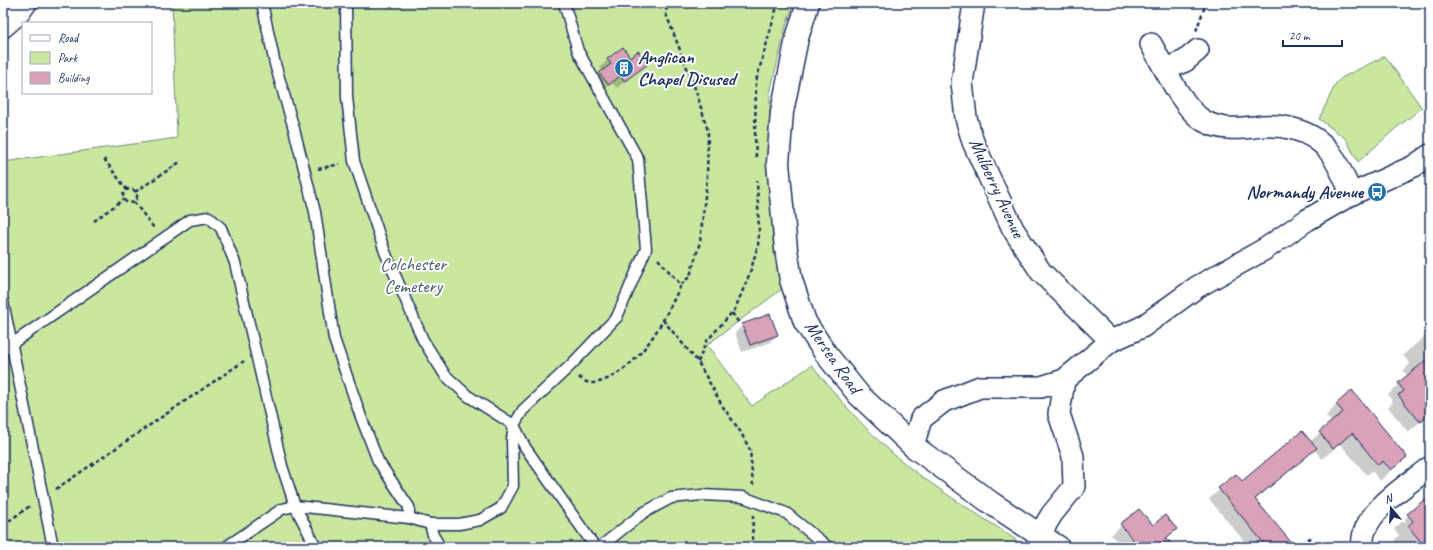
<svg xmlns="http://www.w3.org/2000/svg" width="1433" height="550" font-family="Caveat,sans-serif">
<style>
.green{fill:#c9e79f;stroke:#728b7e}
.shadow{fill:#0003}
.building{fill:#d9a2b8;stroke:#1b2f5e}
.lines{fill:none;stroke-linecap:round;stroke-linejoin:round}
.lane-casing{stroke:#1b2f5e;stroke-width:13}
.street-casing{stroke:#1b2f5e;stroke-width:24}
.secondary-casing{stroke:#1b2f5e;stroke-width:25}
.path{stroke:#1b2f5e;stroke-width:2.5;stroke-dasharray:4 3;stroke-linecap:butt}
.lane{stroke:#fff;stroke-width:10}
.street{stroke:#fff;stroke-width:21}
.secondary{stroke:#fff;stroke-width:22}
.labels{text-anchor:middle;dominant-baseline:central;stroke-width:4;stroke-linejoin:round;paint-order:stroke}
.poi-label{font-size:19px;font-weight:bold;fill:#1b2f5e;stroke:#fff;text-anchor:start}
.street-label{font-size:19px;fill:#1b2f5e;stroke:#fff}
.park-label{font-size:19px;fill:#465d6e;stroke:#fff}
</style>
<rect width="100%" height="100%" fill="#fff"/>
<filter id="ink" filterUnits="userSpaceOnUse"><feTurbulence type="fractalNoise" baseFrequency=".025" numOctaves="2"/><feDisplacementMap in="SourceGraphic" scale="8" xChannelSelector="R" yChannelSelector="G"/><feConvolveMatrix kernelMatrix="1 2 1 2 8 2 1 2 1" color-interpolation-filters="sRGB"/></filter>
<g filter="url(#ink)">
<!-- green -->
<g class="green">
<path d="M172 3H794L786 26 770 93V161L775 242 782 289 707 345 752 406 812 365C845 407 881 448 925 479 958 503 993 523 1026 547H3V162L177 138Z"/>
<path d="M1385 56 1422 108 1395 129 1358 162 1346 139 1319 119 1336 83 1343 77Z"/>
</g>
<!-- shadow -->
<g class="shadow">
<path d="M630 59 646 64 617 88 612 83 601 91 593 81 603 71 600 67 608 60Z"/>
<path d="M743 325 777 335 769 343 742 352 735 333Z"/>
<path d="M1430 332V414L1408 432 1388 407 1393 402 1388 395 1408 376 1403 371 1410 364 1403 355Z"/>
<path d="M1337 404 1406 457 1380 481 1372 471 1367 475 1340 444 1322 459 1314 449 1255 500 1294 547H1249L1209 499 1236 475 1242 483 1310 442 1332 422 1326 416Z"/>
<path d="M1430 496V547H1399L1394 541 1399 535 1394 529Z"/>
<path d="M1139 510 1152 527 1176 529 1166 539 1173 547H1122L1111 535Z"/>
</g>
<!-- building -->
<g class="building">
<path d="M623 47 630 57 638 51 648 64 625 81 620 76 609 85 599 73 611 64 607 59Z"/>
<path d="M770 314 778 335 750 345 742 324Z"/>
<path d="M1430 357V413L1420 422 1398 395 1404 391 1398 383Z"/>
<path d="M1352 390 1407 457 1391 470 1383 461 1378 465 1352 433 1333 449 1319 432 1343 412 1336 404Z"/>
<path d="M1302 431 1317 448 1255 499 1295 547H1267L1218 488 1236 474 1242 481Z"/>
<path d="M1430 495V547H1425L1408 526 1413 521 1407 514Z"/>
<path d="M1139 509 1153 525 1165 515 1177 529 1166 538 1174 547H1139L1120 524Z"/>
</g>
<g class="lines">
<defs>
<g id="lane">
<path d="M262 3 275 64 294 129 315 212 334 339 361 417 378 461 409 507V518"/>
<path d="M346 3 347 97 354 161 385 252 423 340 445 375 468 396 514 425 525 447 595 547"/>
<path d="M3 302 53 547"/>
<path d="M3 350 190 220 209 217 221 228 235 263 282 466 295 506 316 547"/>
<path d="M430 524 433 535 440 547"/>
<path d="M226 547 282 509 295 506 409 518 430 524H459L480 520 501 508 513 486 512 439 514 425 523 410 570 366 617 317 646 249 638 159 578 51 564 3"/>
<path d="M600 547 643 513 671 498 702 495 743 497 786 513 828 547"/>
</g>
<g id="street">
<path d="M974 3 962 83 966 118 973 142 1013 229 1041 272 1111 341"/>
<path d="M3 27 18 14 26 3"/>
<path d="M1151 44C1163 65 1183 109 1204 121 1220 130 1236 129 1254 127 1280 123 1311 129 1329 151 1338 162 1345 181 1352 194"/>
<path d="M1165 69 1185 61 1198 50"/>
<path d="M913 446 921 419 944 401 980 387H1041L1064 380 1111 341 1142 327 1197 287 1265 249 1307 220 1352 194 1414 166 1430 155"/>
<path d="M1040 534 1052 514 1074 487 1073 456 1059 414 1064 380"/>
<path d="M1363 547C1358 514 1408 485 1430 467"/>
</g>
<path id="secondary" d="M808 3 797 38 782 112 778 163 786 249 791 280 805 322 826 354 859 395 913 446 991 503 1058 547"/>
</defs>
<!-- lane casing -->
<use href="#lane" class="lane-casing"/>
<!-- street casing -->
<use href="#street" class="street-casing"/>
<!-- secondary casing -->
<use href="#secondary" class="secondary-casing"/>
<!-- path -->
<g class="path">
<path d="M1196 31 1206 3"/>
<path d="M756 157 755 136 756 81 778 3"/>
<path d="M104 159 127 190"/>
<path d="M318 169 340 164"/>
<circle cx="130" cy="196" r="7"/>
<path d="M135 192 180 162"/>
<path d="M134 202 154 228"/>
<path d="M94 221 124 199"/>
<path d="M658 259 681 285 690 276 700 242 707 178 708 131 696 91 666 14 667 3"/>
<path d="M732 313 739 323"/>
<path d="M663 320 698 362 723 407 740 431 750 450 753 485"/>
<path d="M698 362 706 342 735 309 750 273 758 245 759 232 757 180"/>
<path d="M579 377C587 385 595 384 605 380 643 364 664 320 681 285"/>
<path d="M56 489 244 361"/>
<path d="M3 525 30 506"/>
<path d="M752 547 753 515"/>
<path d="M1296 547 1310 538 1318 547"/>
</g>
<!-- lane -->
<use href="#lane" class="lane"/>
<!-- street -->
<use href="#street" class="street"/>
<!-- secondary -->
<use href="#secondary" class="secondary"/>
</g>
</g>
<!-- icons -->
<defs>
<symbol id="building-disc" viewBox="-11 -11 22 22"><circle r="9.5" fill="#1f6fb2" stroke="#fff"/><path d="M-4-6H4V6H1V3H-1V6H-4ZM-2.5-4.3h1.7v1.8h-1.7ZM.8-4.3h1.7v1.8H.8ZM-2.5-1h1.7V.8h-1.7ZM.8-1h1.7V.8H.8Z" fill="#fff"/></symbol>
<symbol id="bus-disc" viewBox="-11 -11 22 22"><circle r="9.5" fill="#1f6fb2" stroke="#fff"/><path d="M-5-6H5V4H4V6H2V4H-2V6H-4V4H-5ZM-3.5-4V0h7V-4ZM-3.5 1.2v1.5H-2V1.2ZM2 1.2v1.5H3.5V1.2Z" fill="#fff"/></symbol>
</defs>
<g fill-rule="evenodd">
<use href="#building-disc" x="613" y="57" width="22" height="22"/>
<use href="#bus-disc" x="1366" y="181" width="22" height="22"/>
</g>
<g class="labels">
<!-- poi labels -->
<g class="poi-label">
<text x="638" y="57">Anglican<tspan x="638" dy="22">Chapel Disused</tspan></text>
<text x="1363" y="192" text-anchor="end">Normandy Avenue</text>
</g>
<!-- street labels -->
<g class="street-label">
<text transform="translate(997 188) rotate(65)">Mulberry Avenue</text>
<text transform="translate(833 357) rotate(55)">Mersea Road</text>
</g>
<!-- park labels -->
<g class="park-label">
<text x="413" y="264">Colchester<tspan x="413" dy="22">Cemetery</tspan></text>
</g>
</g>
<!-- margin -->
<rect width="1433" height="550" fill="none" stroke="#fff" stroke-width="16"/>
<rect x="8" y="8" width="1417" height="534" fill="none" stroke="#1b2f5e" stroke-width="1.5" filter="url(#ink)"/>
<!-- legend -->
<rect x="22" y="22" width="130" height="72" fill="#ffffff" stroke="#a4acbf"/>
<rect x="30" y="35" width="20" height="6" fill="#ffffff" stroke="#a4acbf"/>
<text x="58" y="42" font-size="12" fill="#1b2f5e">Road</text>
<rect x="30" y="52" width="20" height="12" fill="#c9e79f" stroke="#a4acbf"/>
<text x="58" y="62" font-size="12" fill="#1b2f5e">Park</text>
<rect x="30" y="72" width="20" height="12" fill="#d9a2b8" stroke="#a4acbf"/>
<text x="58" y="82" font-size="12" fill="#1b2f5e">Building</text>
<!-- north arrow -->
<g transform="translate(1391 508) rotate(342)" stroke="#ffffff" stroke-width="3" paint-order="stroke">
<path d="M0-3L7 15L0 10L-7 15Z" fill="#1b2f5e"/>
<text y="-6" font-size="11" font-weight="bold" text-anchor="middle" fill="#1b2f5e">N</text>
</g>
<!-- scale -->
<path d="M1283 40v6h59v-6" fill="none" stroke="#1b2f5e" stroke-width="2"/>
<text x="1289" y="40" font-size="12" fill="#1b2f5e" stroke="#ffffff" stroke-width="3" paint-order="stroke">20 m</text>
</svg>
